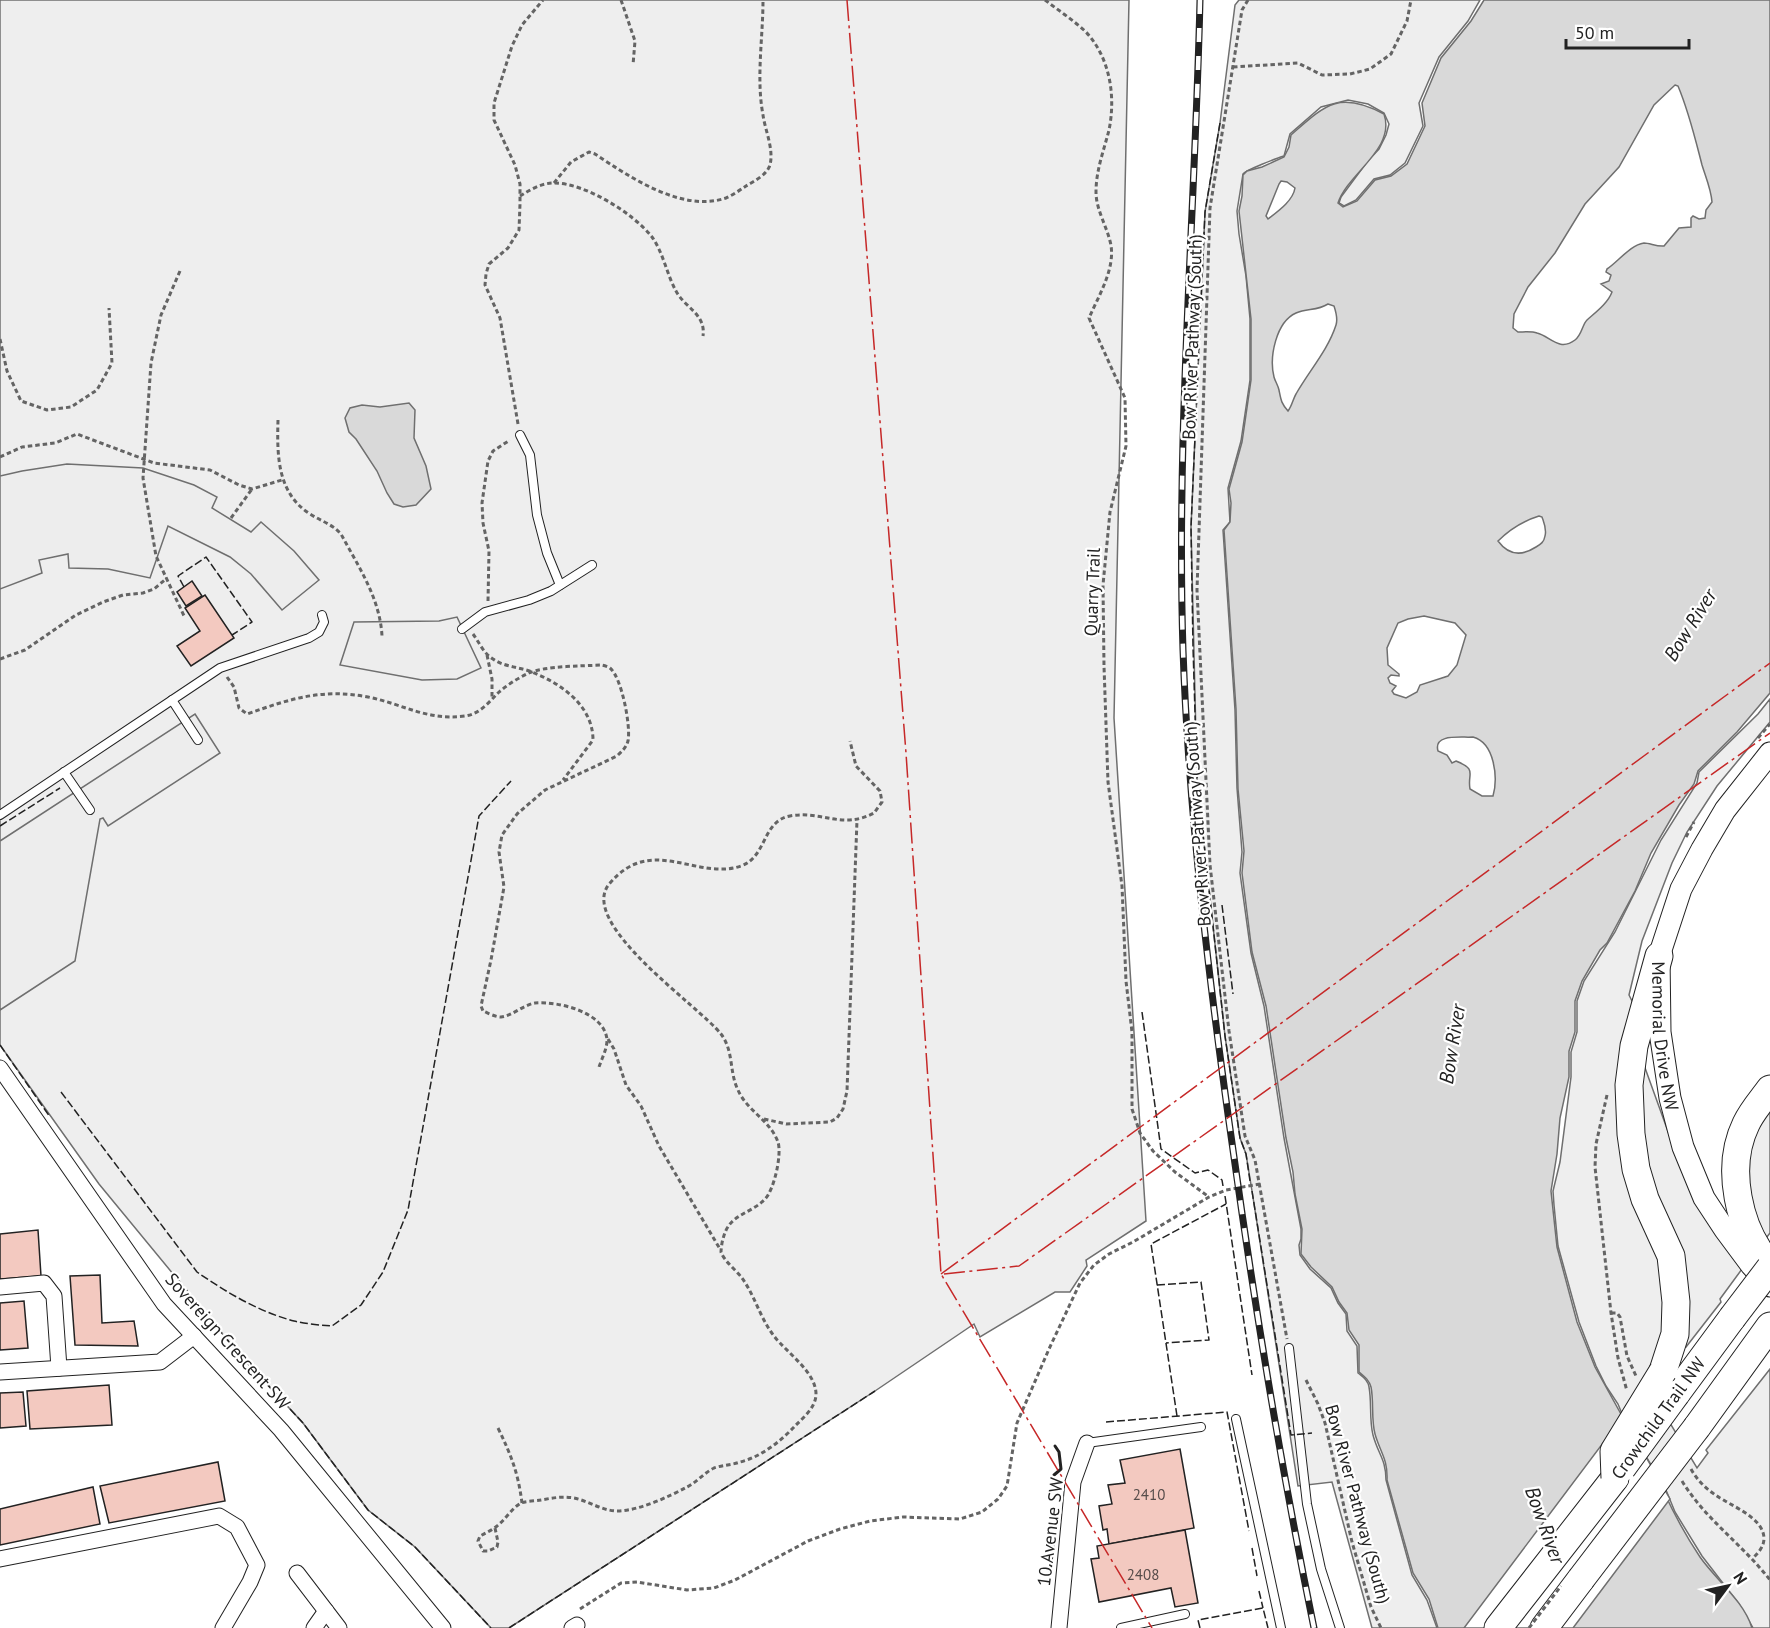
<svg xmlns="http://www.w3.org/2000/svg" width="1770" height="1628" font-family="'PT Sans',sans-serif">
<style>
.green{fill:#eee;stroke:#6f6f6f;stroke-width:1.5}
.parking{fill:#ededed;stroke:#6f6f6f;stroke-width:1.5}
.water{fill:#d9d9d9;stroke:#6f6f6f;stroke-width:1.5;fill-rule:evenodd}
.pier{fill:#fff;stroke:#6f6f6f;stroke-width:1.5}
.building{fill:#f3c9c0;stroke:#222;stroke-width:1.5}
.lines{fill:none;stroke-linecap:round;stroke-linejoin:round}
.lane-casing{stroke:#222;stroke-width:10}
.street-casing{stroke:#222;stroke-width:17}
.secondary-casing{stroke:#222;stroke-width:23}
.highway-casing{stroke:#222;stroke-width:29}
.path{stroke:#646464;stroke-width:3;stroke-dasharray:4.5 3;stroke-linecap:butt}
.lane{stroke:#fff;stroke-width:8}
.street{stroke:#fff;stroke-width:15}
.secondary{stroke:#fff;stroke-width:21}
.highway{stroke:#fff;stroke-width:27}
.rail-casing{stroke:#222;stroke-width:7}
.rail{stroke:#fff;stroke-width:4.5;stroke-dasharray:14;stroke-linecap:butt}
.highway-bridge-casing{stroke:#222;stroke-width:29;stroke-linecap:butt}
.path-bridge{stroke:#646464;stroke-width:3;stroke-dasharray:4.5 3;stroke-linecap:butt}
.highway-bridge{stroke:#fff;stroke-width:27}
.fence{stroke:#222;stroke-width:1.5;stroke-dasharray:8 3;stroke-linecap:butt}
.wall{stroke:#222;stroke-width:3}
.power{stroke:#c62828;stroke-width:1.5;stroke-dasharray:21 4.5 3 4.5;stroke-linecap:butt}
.labels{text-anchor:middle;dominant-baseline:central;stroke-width:4.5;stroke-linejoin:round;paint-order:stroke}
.number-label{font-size:15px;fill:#564c4a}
.street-label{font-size:18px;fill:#222;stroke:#fff}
.water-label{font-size:20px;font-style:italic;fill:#222;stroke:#fff}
</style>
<rect width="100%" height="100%" fill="#fff"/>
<!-- green -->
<g class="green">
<path d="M0 0H1129L1114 718 1146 1221 1086 1260 1087 1266 1070 1292H1055L980 1337 974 1324 875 1391 509 1628H491L415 1547 368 1510 303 1423 239 1354 99 1184 0 1045Z"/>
<path d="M1239 0H1480L1468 21 1439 57 1419 103 1423 126 1405 163 1390 175 1374 179 1356 200 1344 206 1339 203 1341 197 1367 162 1379 149 1386 135 1389 124 1384 113 1368 104 1348 100 1321 107 1290 134 1284 156C1277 158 1246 170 1243 174L1237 211 1239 234 1246 276 1250 319V380L1241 441 1228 488 1230 522 1223 530 1235 710 1237 788 1242 852 1240 873 1251 953 1264 1006 1284 1138 1301 1229V1239L1299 1245 1300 1255 1310 1269 1331 1288 1338 1303 1346 1314 1347 1331 1357 1346 1358 1373C1363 1377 1368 1380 1369 1387 1372 1403 1369 1419 1373 1435 1378 1454 1386 1459 1386 1480L1412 1575 1427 1600 1437 1628H1372L1332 1482 1298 1486 1252 1191 1246 1154 1240 1138 1225 1036 1197 779 1191 527 1205 212 1220 123 1235 5Z"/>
<path d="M1770 699V722L1717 786 1687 832 1672 863 1642 941 1629 995 1635 1007 1632 1019 1656 1246 1668 1321 1647 1385 1697 1468 1708 1453 1706 1450 1770 1369V1628H1753L1739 1604 1702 1556 1675 1512 1666 1490 1625 1421 1618 1404 1606 1386 1596 1366 1579 1322 1558 1246 1554 1205 1553 1191 1560 1162 1571 1077V1052L1577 1032V1001L1584 981 1615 932 1661 840 1697 783 1699 772 1758 714Z"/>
<path d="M1640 1054 1679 1162 1742 1269 1720 1299 1721 1302 1686 1347 1680 1344 1653 1187 1643 1147Z"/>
<path d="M1770 1100V1233L1763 1242 1744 1198 1754 1123Z"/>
</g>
<!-- parking -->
<g class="parking">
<path d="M67 464 143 468 194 485 217 497 212 508 251 532 261 522 294 551 319 580 282 610 251 574 230 557 168 526 150 578 108 569 69 568 68 554 39 560 42 573 0 589V476L22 471Z"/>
<path d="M457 617 481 668 457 679 422 680 340 665 354 622 439 621Z"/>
<path d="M195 714 220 753 108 826 103 818 100 819 75 961 0 1010V841Z"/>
</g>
<!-- water -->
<g class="water">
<path d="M1484 0H1770V693L1737 732 1698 771 1694 784 1679 805 1651 853 1635 891 1607 943 1600 950 1582 981 1575 1001V1032L1569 1051V1077L1560 1118 1557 1154 1551 1191 1557 1247 1577 1322 1595 1367 1664 1492C1674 1514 1686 1536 1700 1557 1716 1580 1744 1601 1752 1628H1438L1429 1599 1413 1573 1387 1480C1388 1459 1380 1452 1375 1434 1371 1419 1374 1402 1371 1387 1369 1380 1365 1377 1359 1372V1345L1349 1330 1347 1313 1339 1302 1332 1287 1311 1267 1301 1254 1302 1229 1295 1194 1293 1172 1286 1138 1266 1006 1252 952 1242 873 1244 851 1238 789 1236 709 1224 530 1230 522 1231 503 1229 489 1242 442 1251 380V319L1239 211 1242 196 1243 175 1247 171 1262 167 1284 157 1289 147 1291 135C1325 105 1339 90 1384 114 1396 149 1348 173 1338 203L1343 207 1357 201 1375 180 1391 176 1407 164 1425 126 1422 103 1441 58 1471 21ZM1675 85 1678 86C1689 112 1695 138 1702 165 1706 178 1711 189 1712 202L1706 210 1705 218 1699 219 1693 216 1691 218V227L1679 228 1664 246C1657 247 1650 243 1644 243 1630 245 1618 262 1607 269L1606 272 1611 275 1609 281 1601 284 1612 292C1608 303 1596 312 1587 320 1582 325 1582 335 1575 340 1559 352 1550 336 1537 333 1532 331 1524 332 1518 332L1513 328 1514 314 1528 287 1555 253 1585 204 1619 167 1654 105ZM1281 181 1287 182 1295 188C1293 201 1277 212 1268 219L1266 216 1279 184ZM1328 304 1334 306C1336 312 1338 319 1336 325 1328 350 1309 371 1296 394 1293 399 1292 406 1288 411 1281 403 1281 400 1279 390 1278 385 1275 381 1274 377 1269 357 1276 322 1296 313 1307 308 1317 311 1328 304ZM1539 516 1542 517C1544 523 1547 529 1545 536 1544 542 1541 544 1536 547 1522 556 1509 556 1498 541 1510 529 1523 521 1539 516ZM1424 616 1455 623 1466 635 1457 665 1448 676 1420 685 1417 692 1406 698 1394 694 1392 691 1396 686 1390 683 1388 678 1391 675 1399 676V674L1388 665 1387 648 1398 623 1408 619ZM1473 737C1495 743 1498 778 1493 796H1482L1470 789C1467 773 1478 770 1456 761L1452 763 1447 755 1438 751C1433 733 1462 738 1473 737Z"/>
<path d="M409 403 415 410 414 438 426 466 431 489 416 505 403 507 394 504 387 493 377 471 356 439 349 432 345 418 350 408 362 405 380 407Z"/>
</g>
<!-- pier -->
<path class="pier" d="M1624 1415 1627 1424 1670 1499 1573 1628H1464Z"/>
<!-- building -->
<g class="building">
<path d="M192 581 202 596 186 606 177 592Z"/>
<path d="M205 595 234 638 191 666 177 646 200 631 185 608Z"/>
<path d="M38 1230 41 1276 0 1279V1234Z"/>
<path d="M100 1275 102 1323 134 1321 138 1346 75 1345 70 1276Z"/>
<path d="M24 1301 28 1348 0 1350V1303Z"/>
<path d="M109 1385 112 1425 30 1429 27 1391Z"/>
<path d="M23 1392 26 1426 0 1428V1393Z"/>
<path d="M1180 1449 1194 1528 1109 1544 1107 1529 1103 1530 1099 1506 1112 1504 1108 1485 1125 1483 1120 1460Z"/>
<path d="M218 1462 225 1501 109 1523 100 1486Z"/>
<path d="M93 1487 100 1524 0 1545V1509Z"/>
<path d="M1185 1530 1198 1603 1175 1607 1171 1588 1099 1602 1091 1559 1099 1558 1097 1546Z"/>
</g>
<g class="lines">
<defs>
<g id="lane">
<path d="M520 435 530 455 537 515 547 553 560 585"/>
<path d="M462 629 485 612 529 600 551 591 592 565"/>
<path d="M172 700 198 740"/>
<path d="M64 772 90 810"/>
<path d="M0 815 220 668 309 638 319 632 324 622 322 615"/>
<path d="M1289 1348 1307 1504 1321 1569 1340 1628"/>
<path d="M1236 1419 1281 1628"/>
<path d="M1087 1443 1201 1427"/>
<path d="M1121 1628 1185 1614"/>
</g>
<g id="street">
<path d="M0 1068 164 1304 281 1430 443 1628"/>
<path d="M0 1287 44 1283 54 1296 59 1368"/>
<path d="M0 1372 160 1362 194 1336"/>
<path d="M0 1559 219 1516 237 1527 257 1565 250 1582 223 1628"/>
<path d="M297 1573 339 1628"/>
<path d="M314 1628 326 1611"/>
<path d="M572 1628 577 1625"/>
<path d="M1059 1628 1073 1482 1087 1443"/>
</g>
<g id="secondary">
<path id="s1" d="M1770 753 1725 810 1702 849 1681 889 1659 956 1660 1032 1670 1098 1683 1147 1704 1198 1725 1230 1751 1265 1770 1286"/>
</g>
<g id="highway">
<path d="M1659 956 1634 1046 1629 1085 1631 1134 1636 1169 1645 1199 1671 1256 1676 1302 1675 1334 1663 1371"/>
<path d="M1770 1089C1762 1100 1752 1111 1746 1124 1725 1167 1738 1230 1770 1265"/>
<path d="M1676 1394 1732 1318"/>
<path d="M1697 1427 1770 1326"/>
<path d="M1498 1628 1615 1478"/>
<path d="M1544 1628 1581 1579"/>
</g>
</defs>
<!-- lane casing -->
<use href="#lane" class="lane-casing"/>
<!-- street casing -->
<use href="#street" class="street-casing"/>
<!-- secondary casing -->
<use href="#secondary" class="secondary-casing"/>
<!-- highway casing -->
<use href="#highway" class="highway-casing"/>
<!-- path -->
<g class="path">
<path d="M621 0 635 41 633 65"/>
<path d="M1045 0C1058 10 1073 20 1085 31 1110 57 1116 96 1109 130 1104 150 1096 170 1096 192 1096 209 1106 225 1110 241 1117 266 1099 295 1089 318L1125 398 1126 446 1110 512 1103 585 1104 666 1108 782 1122 886 1126 981 1132 1032V1109L1140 1133 1153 1151 1175 1172 1209 1197"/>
<path d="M1248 0 1242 10 1210 208 1197 590 1210 865 1229 1031 1245 1136 1255 1160 1287 1339"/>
<path d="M1233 67 1298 63 1322 75 1350 74 1370 69 1391 54 1407 21 1411 0"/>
<path d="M554 183 571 162 589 152 595 154C630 177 682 213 726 198 733 195 740 190 746 186 754 181 767 175 770 165 774 149 765 130 763 115 756 78 763 38 763 0"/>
<path d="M520 196C530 190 541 183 554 183 585 183 633 213 652 237 663 252 667 275 676 291 685 308 706 314 703 336"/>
<path d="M180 271 161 315 151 363 143 478 156 556 185 618"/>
<path d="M0 339 7 371 21 401 47 410 71 407 97 390 112 363 109 308"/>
<path d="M278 420C277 455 277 493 310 514 321 521 332 524 341 534 358 566 380 598 382 636"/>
<path d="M518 424 500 318 485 285 486 274 489 264 508 248 519 230 520 204V184L515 165 494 120V103L512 46 522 25 543 0"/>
<path d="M0 457 22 447 55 443 77 434 154 463 210 470 239 485 252 489 282 480"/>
<path d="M231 518 252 489"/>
<path d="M488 601 489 551 483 523 482 503 488 461 493 451 510 440"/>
<path d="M473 634C479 642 484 654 493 659 504 667 520 667 532 672 562 684 593 706 593 740L563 780"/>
<path d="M487 655 492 679V699"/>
<path d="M0 659 25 650 76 615 103 602 123 595 143 593 154 589 167 578"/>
<path d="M227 677 234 687 239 708 247 714C290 699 322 688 368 697 403 704 427 721 465 716 480 714 489 702 498 693 507 685 518 678 529 673 544 666 583 666 601 665 603 665 609 667 610 668 622 678 631 727 628 741 626 748 622 751 617 756L545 790 517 814 502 835 499 852 504 887 491 960 481 1006 483 1011C488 1013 495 1017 501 1017 512 1016 523 1005 535 1003 558 1001 605 1012 607 1040 607 1049 602 1058 599 1067"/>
<path d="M1758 738 1770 724"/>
<path d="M1686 837 1694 822"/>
<path d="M608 1039 614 1049 626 1085 641 1106 659 1146 720 1249"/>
<path d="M1607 1095 1596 1144 1595 1167 1611 1313 1618 1358 1627 1391"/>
<path d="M764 1119 786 1124 830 1122 837 1118 843 1109 847 1091 857 820"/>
<path d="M1611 1313H1617L1620 1317 1627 1356 1636 1376"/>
<path d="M1306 1380 1318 1404 1325 1423 1352 1542 1371 1607 1381 1628"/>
<path d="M498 1428C511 1455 518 1472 522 1503"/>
<path d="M1691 1469C1697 1480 1706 1489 1717 1496 1731 1506 1763 1517 1764 1538 1764 1547 1758 1553 1753 1558"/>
<path d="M1682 1481C1705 1519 1743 1545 1770 1580"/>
<path d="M495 1528 498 1542 497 1547 488 1551H483L478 1541 480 1536C486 1533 492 1530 497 1526 505 1520 512 1508 521 1503 526 1501 535 1501 541 1500 552 1498 563 1496 574 1498 589 1501 602 1511 618 1511 641 1510 668 1497 687 1487 697 1482 704 1473 714 1468 723 1465 732 1465 740 1462 761 1457 781 1441 795 1426 804 1417 816 1407 816 1394 816 1372 787 1353 774 1336 760 1318 755 1296 742 1278 736 1270 724 1261 721 1252 721 1250 722 1241 723 1239 729 1213 750 1215 765 1199 774 1190 782 1155 778 1142 770 1120 747 1111 738 1090 729 1072 734 1051 721 1034 699 1006 575 922 610 883 652 834 696 881 741 866 767 857 762 821 790 816 821 810 842 830 874 813L882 802 880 791 856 766 850 741"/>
<path d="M580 1609 621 1583 637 1582 687 1590 714 1588 735 1580 808 1541 840 1529 870 1521 903 1517 960 1519 982 1512 998 1499 1007 1486 1017 1423 1049 1349 1080 1283 1094 1265 1109 1254 1133 1242 1209 1197 1226 1190 1260 1184"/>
</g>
<!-- lane -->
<use href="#lane" class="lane"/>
<!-- street -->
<use href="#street" class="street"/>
<!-- secondary -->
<use href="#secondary" class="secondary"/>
<!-- highway -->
<use href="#highway" class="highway"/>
<defs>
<path id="rail" d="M1200 0C1195 216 1176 433 1183 650 1189 820 1210 989 1234 1157 1256 1315 1282 1472 1314 1628"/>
</defs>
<!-- rail casing -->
<use href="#rail" class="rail-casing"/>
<!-- rail -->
<use href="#rail" class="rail"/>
<defs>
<g id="highway-bridge">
<path d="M1732 1318 1770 1268"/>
<path d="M1622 1468 1676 1394"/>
<path d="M1615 1478 1614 1451 1663 1371"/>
<path d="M1581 1579 1697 1427"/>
</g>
</defs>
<!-- highway-bridge casing -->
<use href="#highway-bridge" class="highway-bridge-casing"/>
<!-- path-bridge -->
<path class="path-bridge" d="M1529 1628 1561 1586"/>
<!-- highway-bridge -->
<use href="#highway-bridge" class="highway-bridge"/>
<!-- fence -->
<g class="fence">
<path d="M1220 123 1205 212 1191 527 1193 647 1197 779 1225 1036 1240 1138 1246 1154 1250 1181"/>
<path d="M184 587 178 576 206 557 252 622 232 635"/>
<path d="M0 826 60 788"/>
<path d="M1222 905 1233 994"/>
<path d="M1142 1012 1161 1149 1195 1173 1208 1170 1222 1180 1223 1186"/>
<path d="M0 1045 50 1117"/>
<path d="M61 1092 197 1272C226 1292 259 1312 294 1321 306 1324 320 1325 332 1326L361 1305 383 1272 408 1210 479 816 511 781"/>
<path d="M1252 1191 1291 1435 1312 1433"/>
<path d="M1225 1196 1252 1375"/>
<path d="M175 1276 239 1354 303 1423 368 1510 415 1547 491 1628"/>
<path d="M1157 1285 1201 1282 1209 1340 1166 1343"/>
<path d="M1177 1416 1151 1244 1226 1204"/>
<path d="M1106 1422 1227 1412 1249 1531"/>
<path d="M1252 1548 1257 1576"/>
<path d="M1259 1591 1263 1608"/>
<path d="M509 1628 875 1391"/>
<path d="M1200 1628 1198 1620 1263 1608 1268 1628"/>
</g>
<!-- wall -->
<g class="wall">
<path d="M1054 1475 1061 1469 1059 1452 1055 1446"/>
<path d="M1049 1581 1056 1518"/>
</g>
<!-- power -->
<g class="power">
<path d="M847 0 906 753 941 1274 1152 1628"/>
<path d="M941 1274 1770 663"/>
<path d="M944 1274 1019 1266 1770 733"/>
</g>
</g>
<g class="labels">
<!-- number labels -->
<g class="number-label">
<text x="1149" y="1494">2410</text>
<text x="1143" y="1574">2408</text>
</g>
<!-- street labels -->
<g class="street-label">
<text transform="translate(1192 337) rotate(-88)">Bow River Pathway (South)</text>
<text transform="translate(1092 592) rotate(-88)">Quarry Trail</text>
<text transform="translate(1197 824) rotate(-94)">Bow River Pathway (South)</text>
<text stroke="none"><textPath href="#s1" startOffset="314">Memorial Drive NW</textPath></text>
<text transform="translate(228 1341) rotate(48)">Sovereign Crescent SW</text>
<text transform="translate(1658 1418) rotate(-54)">Crowchild Trail NW</text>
<text transform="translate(1358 1504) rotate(75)">Bow River Pathway (South)</text>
<text transform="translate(1050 1532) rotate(-83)">10 Avenue SW</text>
</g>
<!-- water labels -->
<g class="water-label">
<text transform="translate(1690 625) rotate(-58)">Bow River</text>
<text transform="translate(1452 1044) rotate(-81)">Bow River</text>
<text transform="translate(1545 1525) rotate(70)">Bow River</text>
</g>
</g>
<!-- north arrow -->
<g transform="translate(1728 1586) rotate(57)" stroke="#ffffff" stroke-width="4.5" paint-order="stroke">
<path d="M0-4.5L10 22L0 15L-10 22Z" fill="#222222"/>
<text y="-9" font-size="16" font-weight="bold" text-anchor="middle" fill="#222222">N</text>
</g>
<!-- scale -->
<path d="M1566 39v9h123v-9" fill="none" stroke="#222222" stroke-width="3"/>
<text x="1575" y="39" font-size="18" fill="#222222" stroke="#ffffff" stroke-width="4.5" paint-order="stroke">50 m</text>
</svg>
